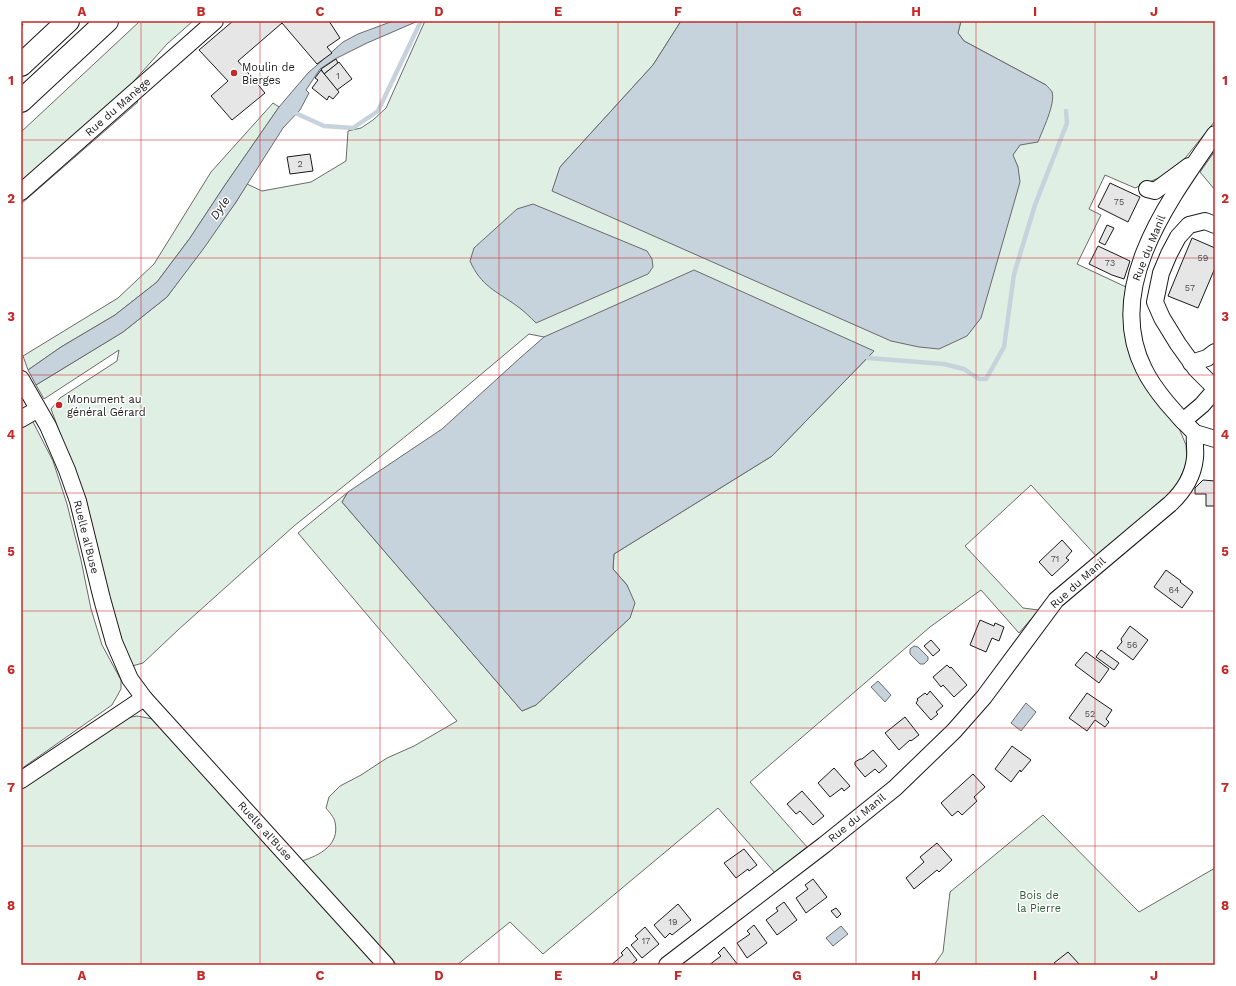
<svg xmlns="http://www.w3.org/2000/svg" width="1236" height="986" font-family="'Work Sans',sans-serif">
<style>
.green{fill:#e0efe3;stroke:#6a6a6a}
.water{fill:#c6d2dc;stroke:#6a6a6a}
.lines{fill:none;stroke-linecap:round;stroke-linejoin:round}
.stream{stroke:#c6d2dc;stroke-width:4.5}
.building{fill:#e6e6e6;stroke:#1a1a1a}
.minor-casing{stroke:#1a1a1a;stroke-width:18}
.highway-casing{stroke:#1a1a1a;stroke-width:24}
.minor{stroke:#fff;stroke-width:16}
.highway{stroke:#fff;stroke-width:22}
.hedge{stroke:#2b5a34;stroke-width:3;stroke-dasharray:2 3;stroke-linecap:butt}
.grid{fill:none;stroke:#c62828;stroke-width:1;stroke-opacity:0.55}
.poi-dot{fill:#c62828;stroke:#fff;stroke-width:1.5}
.labels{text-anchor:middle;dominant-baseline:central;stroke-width:3;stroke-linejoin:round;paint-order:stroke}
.number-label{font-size:9px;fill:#4d4d4d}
.poi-label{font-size:11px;fill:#1a1a1a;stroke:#fff;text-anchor:start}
.street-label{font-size:11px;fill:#1a1a1a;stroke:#fff}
.park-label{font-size:11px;fill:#2b5a34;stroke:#fff}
.water-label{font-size:12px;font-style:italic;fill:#1a1a1a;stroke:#fff}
.neatline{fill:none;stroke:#c62828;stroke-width:1.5}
.grid-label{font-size:13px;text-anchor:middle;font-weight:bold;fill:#c62828}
</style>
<rect width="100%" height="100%" fill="#fff"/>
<!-- green -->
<g class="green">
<path d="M140 21H193L167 44 126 90 138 102 21 204V132Z"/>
<path d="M425 21H681L653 65 560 167H1018L1012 155 1020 145 1046 85 964 41 958 33 961 21H1215V121L1186 157 1168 174 1135 188 1105 175 1089 209 1101 215 1077 264 1126 287 1124 320 1127 344 1142 376 1176 421 1186 445 1187 462 1178 483 1166 498 1098 558 1031 485 965 546 1023 608 1039 610 1019 633 981 590 930 627 750 782 807 847 775 873 718 808 543 954 510 922 457 965H397L302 861C320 855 340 845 335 822 334 817 329 812 326 808L329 797 340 786 361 775 387 758 414 746 457 721 298 533 348 492 342 502 522 711 536 705 630 618 627 585 613 569 614 554 772 456 874 351 544 337 529 334 447 403 294 526 178 630 143 663 132 666 119 640 71 463 51 409 60 398 117 361 119 350 44 399 36 385 123 332 167 297 236 202 247 184 262 191 311 182 346 161 348 131 361 128 373 120 386 108Z"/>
<path d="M273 103 279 107 225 185 190 238 157 282 115 315 61 347 28 370 23 356 118 298 154 264 211 172Z"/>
<path d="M1215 151V190L1200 172Z"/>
<path d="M32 420 53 461 67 504 81 560 91 609 102 645 121 680V689L112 705 21 769V427Z"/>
<path d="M137 716 153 719 378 965H21V789L121 719Z"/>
<path d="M1043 815 1139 912 1215 868V965H934L943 952 950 892Z"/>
</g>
<!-- water -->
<g class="water">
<path d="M393 21H418L367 43 335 59 320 69 306 90 309 93 300 110 283 128 236 202 204 248 167 297 123 332 36 385 28 370 61 347 115 315 157 282 190 238 225 185 279 107 308 73 343 42 358 34Z"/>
<path d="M681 21H961L958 33 964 41 1046 85C1048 87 1051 90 1052 92 1056 103 1042 131 1038 142L1020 145 1013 155 1018 167 1020 182 981 318 967 336 939 349 919 347 891 341 552 191 560 167 653 65Z"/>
<path d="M533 204 647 251 652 259 653 267 648 274 536 323C530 317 524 311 517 306 496 291 481 286 470 261L474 248 517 209Z"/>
<path d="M694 270 874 351 772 456 614 554 613 569 627 585 635 603 630 618 536 705 522 711 342 502 348 492 442 429 520 358 544 337Z"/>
<path d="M914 646 918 647 928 657V660L924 664H920L910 654V649Z"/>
<path d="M878 681 891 695 885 702 871 687Z"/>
<path d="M1026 703 1036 712 1021 731 1011 723Z"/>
<path d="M841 926 848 934 833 946 826 938Z"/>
</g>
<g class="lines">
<!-- stream -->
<g class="stream">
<path d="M291 111 324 126 353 128 378 111 421 21"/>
<path d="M868 358 944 364 964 369 979 379H986L1004 347 1014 274 1035 205 1067 123 1066 111"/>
</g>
</g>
<!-- building -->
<g class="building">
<path d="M233 21H329L340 38 327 47 332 53 317 64 282 23 238 61 265 93 232 120 211 96 228 81 199 50Z"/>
<path d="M336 59 338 63 324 74 321 69Z"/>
<path d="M339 62 352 79 337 90 324 74Z"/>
<path d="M321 70 339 92 333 99 329 96 327 100 312 88 318 80 315 78Z"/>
<path d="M310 154 313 171 290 174 287 157Z"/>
<path d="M1110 183 1140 197 1128 222 1098 207Z"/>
<path d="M1107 225 1114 228 1105 245 1099 242Z"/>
<path d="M1192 238 1215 248V268L1198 308 1168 296Z"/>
<path d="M1098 246 1130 261 1124 279 1112 275 1089 264Z"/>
<path d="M1203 480 1215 481V506H1206V494H1195V488Z"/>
<path d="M1062 540 1072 551 1066 558 1069 560 1052 576 1039 562Z"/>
<path d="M1166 570 1181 581 1180 582 1193 592 1182 608 1154 587Z"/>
<path d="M980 620 994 626 995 623 1004 627 999 641 992 638 986 652 970 645Z"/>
<path d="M1130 626 1148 640 1133 660 1117 648 1122 642 1121 639Z"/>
<path d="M931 640 940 650 933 656 924 646Z"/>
<path d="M1101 650 1119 663 1114 670 1096 657Z"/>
<path d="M1086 652 1109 669 1099 683 1075 665Z"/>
<path d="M947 665 950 668 951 667 967 685 954 697 943 685 941 687 933 677Z"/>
<path d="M930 691 943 706 936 712 938 714 931 720 916 703 918 700 917 699 925 693 927 695Z"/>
<path d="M1087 693 1112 710 1106 719 1109 722 1105 727 1095 720 1087 731 1069 718Z"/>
<path d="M905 717 919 735 911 741 910 740 899 750 885 733Z"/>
<path d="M1012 746 1031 760 1021 772 1020 770 1011 782 995 769Z"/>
<path d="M873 750 887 766 879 773 875 769 865 777 855 765V762L860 759H862Z"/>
<path d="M834 768 850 786 844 791 842 788 830 797 818 783Z"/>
<path d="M973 774 985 787 974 797 977 801 962 815 958 811 952 816 941 803Z"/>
<path d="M802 791 824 816 813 825 800 811 796 814 787 804Z"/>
<path d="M937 843 952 860 939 872 937 870 914 889 906 878 924 862 920 857Z"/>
<path d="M744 849 757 865 749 871 748 869 736 878 724 863Z"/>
<path d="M813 879 827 897 806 913 796 898 808 889 805 885Z"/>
<path d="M784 902 797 920 777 935 766 920 778 911 776 908Z"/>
<path d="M678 904 691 920 672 935 670 933 665 938 654 925Z"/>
<path d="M836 908 841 914 837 918 831 911Z"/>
<path d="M754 925 767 943 747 958 737 943 750 934 747 931Z"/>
<path d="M645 927 659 944 642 958 631 945 638 939 635 936Z"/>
<path d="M627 947 637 960 632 964 633 965H611L623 955 621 953Z"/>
<path d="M724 947 738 965H709L721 956 718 953Z"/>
<path d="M1068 952 1080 965H1056L1054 963Z"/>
</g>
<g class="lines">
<defs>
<g id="minor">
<path d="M1147 189 1155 191 1189 166"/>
<path d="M21 192 215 21"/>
<path d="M1215 225 1205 221 1189 225 1178 237 1169 254 1161 273 1155 302 1162 318 1178 344 1196 369 1215 388"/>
<path d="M1191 363 1207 358 1215 352"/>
<path d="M21 379 48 426 67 470 78 501 102 599 114 642 130 679 144 698 386 965"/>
<path d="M21 419 38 409"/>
<path d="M1183 421 1202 405 1215 390"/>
<path d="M1195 433 1215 439"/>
<path d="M21 780 144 698"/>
<path d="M667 965 824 845 895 788 954 731 984 697 1056 600 1170 504C1183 492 1193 477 1195 458 1196 450 1194 442 1195 433 1178 417 1154 390 1144 369 1103 287 1170 199 1215 134"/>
</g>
<g id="highway">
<path d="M21 65 68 21"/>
<path d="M21 101 107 21"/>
</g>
</defs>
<!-- minor casing -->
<use href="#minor" class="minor-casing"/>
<!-- highway casing -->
<use href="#highway" class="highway-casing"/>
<!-- minor -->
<use href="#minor" class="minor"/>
<!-- highway -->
<use href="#highway" class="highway"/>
<!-- hedge -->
<path class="hedge" d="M21 25 25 21"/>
</g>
<!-- grid -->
<path class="grid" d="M141 21V965M260 21V965M380 21V965M499 21V965M618 21V965M737 21V965M856 21V965M976 21V965M1095 21V965M21 140H1215M21 258H1215M21 375H1215M21 493H1215M21 611H1215M21 728H1215M21 846H1215"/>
<!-- markers -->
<g class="poi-dot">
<circle cx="234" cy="73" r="4"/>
<circle cx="59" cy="405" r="4"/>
</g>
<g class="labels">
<!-- number labels -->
<g class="number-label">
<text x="338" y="76">1</text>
<text x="300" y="164">2</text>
<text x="1119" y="202">75</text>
<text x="1203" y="258">59</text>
<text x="1110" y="263">73</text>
<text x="1190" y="288">57</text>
<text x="1055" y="559">71</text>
<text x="1174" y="590">64</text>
<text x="1132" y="645">56</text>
<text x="1090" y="714">52</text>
<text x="673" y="922">19</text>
<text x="646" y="941">17</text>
</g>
<!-- poi labels -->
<g class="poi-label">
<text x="242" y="67">Moulin de<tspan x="242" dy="13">Bierges</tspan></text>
<text x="67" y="399">Monument au<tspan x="67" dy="13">général Gérard</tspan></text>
</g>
<!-- street labels -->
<g class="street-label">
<text transform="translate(118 107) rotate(-41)">Rue du Manège</text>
<text transform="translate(1149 248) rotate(-68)">Rue du Manil</text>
<text transform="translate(86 537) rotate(76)">Ruelle al'Buse</text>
<text transform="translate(1078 583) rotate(-42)">Rue du Manil</text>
<text transform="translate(857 818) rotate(-39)">Rue du Manil</text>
<text transform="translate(265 831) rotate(48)">Ruelle al'Buse</text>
</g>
<!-- park labels -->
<g class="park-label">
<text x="1039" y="895">Bois de<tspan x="1039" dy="13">la Pierre</tspan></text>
</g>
<!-- water labels -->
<g class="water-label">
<text transform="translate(220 208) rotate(-55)">Dyle</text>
</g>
</g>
<!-- border -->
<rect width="1236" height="986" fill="none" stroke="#ffffff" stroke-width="44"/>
<rect x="22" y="22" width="1192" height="942" class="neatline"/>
<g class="grid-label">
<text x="82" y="16">A</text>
<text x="201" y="16">B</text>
<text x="320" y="16">C</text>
<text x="439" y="16">D</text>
<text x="558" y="16">E</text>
<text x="678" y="16">F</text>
<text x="797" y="16">G</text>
<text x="916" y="16">H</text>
<text x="1035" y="16">I</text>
<text x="1154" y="16">J</text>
<text x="11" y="85">1</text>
<text x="1225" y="85">1</text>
<text x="11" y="203">2</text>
<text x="1225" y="203">2</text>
<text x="11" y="321">3</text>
<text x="1225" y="321">3</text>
<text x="11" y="439">4</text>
<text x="1225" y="439">4</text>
<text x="11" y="556">5</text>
<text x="1225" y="556">5</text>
<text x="11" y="674">6</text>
<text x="1225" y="674">6</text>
<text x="11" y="792">7</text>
<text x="1225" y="792">7</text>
<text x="11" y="910">8</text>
<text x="1225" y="910">8</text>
<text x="82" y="980">A</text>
<text x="201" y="980">B</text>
<text x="320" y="980">C</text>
<text x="439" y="980">D</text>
<text x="558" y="980">E</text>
<text x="678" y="980">F</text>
<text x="797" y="980">G</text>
<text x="916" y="980">H</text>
<text x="1035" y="980">I</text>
<text x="1154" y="980">J</text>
</g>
</svg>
